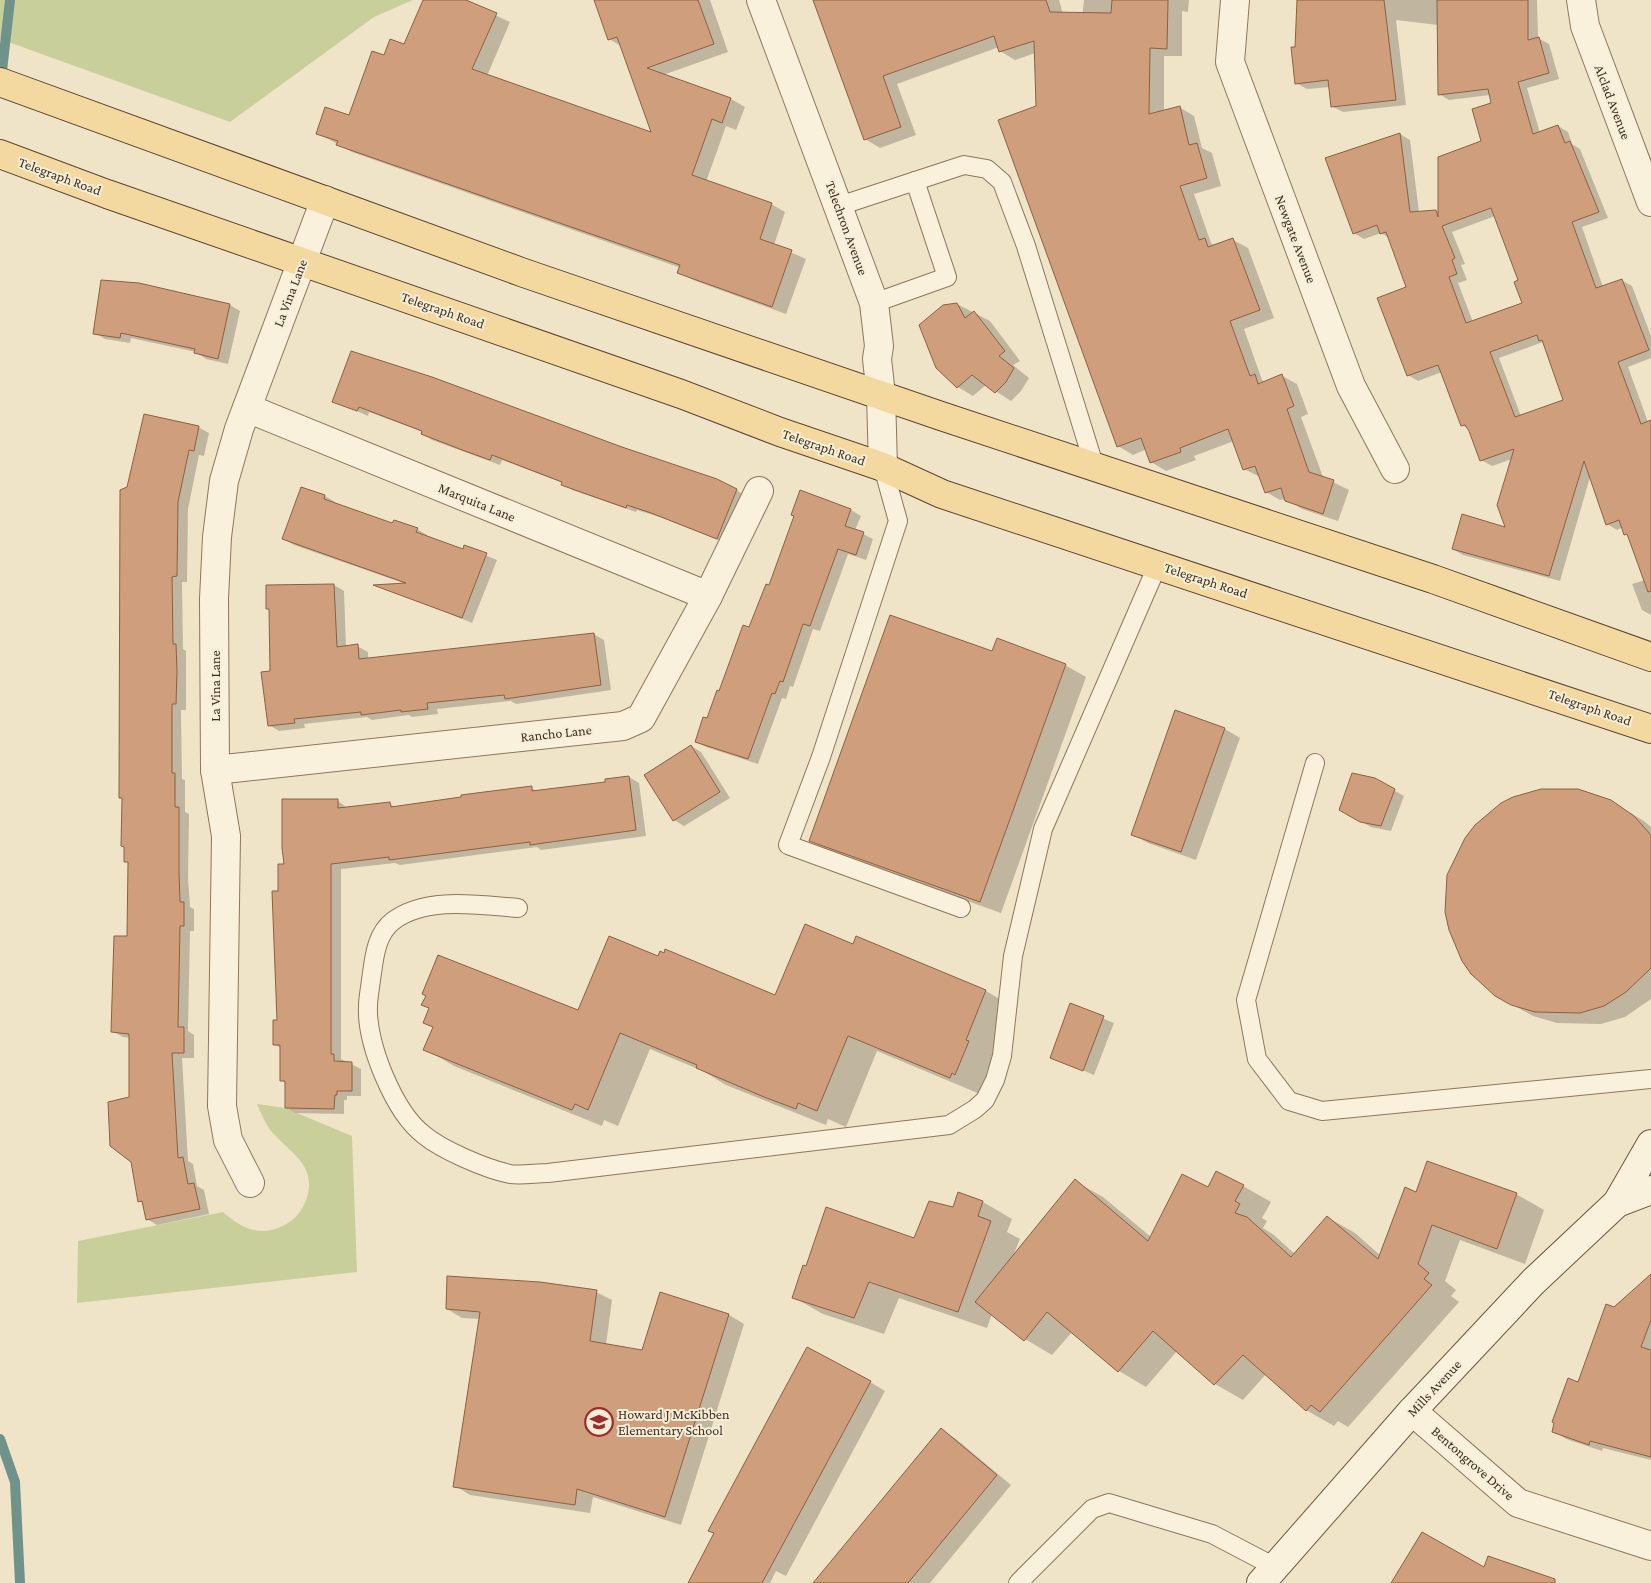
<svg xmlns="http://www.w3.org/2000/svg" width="1651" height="1583" font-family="'Crimson Pro',serif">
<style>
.green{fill:#c9cf9b}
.shadow{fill:#0003;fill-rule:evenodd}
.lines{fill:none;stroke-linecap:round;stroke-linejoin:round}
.stream{stroke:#6f938a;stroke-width:10}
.building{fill:#cf9f7d;stroke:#8d5f41;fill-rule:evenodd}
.lane-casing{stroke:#8d765c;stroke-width:20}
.street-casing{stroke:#8d765c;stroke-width:30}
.secondary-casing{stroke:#6f573f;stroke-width:30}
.primary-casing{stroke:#5b4430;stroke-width:30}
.lane{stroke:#faf1dc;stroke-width:18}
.street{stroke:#faf1dc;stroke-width:28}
.secondary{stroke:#faf1dc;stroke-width:28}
.primary{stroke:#f3d9a0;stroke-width:28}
.labels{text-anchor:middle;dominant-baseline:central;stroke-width:4;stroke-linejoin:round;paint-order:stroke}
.street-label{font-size:14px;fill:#3d2e20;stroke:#f7eed8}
.poi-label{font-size:14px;fill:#3d2e20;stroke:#f7eed8;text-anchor:start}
</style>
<rect width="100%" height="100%" fill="#f0e4c8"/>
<!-- green -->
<g class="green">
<path d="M0 0H413L374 17 230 122 0 39Z"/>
<path d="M257 1104 285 1108 352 1136 357 1272 77 1303 78 1241 223 1212C239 1226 254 1235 275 1229 287 1226 299 1216 304 1205 321 1167 292 1155 271 1131 265 1123 261 1113 257 1104Z"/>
</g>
<!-- shadow -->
<g class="shadow">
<path d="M425 0H462L510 22 487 76 653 134 621 46 609 39 596 0H710L728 52 663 75 731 99 745 107 736 130 726 126 706 182 771 204 785 212 774 245 806 259 786 314 693 280 679 272 681 268 352 152 317 133 350 117 385 56 404 45Z"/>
<path d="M813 0H1059L1077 63 1084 0H1189L1188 12 1182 11V56H1164V111L1179 107 1194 116 1202 148 1212 153 1221 186 1194 194 1211 243 1216 246 1233 240 1248 248 1274 318 1244 329 1262 380 1266 382 1282 376 1297 384 1308 414 1301 417 1323 477 1349 490 1338 521 1302 509 1286 499 1280 500 1266 492 1260 477 1244 469 1234 441 1194 456 1196 460 1166 471 1151 462 1147 449 1133 455 1118 446 1037 107 1035 53 1015 60 1000 51 999 47 897 84 916 135 880 148 865 139Z"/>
<path d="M1299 0H1537L1538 38 1549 44 1559 79 1527 88 1540 133 1558 126 1568 132 1572 144 1580 149 1608 218 1582 227 1603 287 1621 280 1632 286 1651 336V358L1628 367 1648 422 1651 421V615L1642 610 1632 584 1645 580 1629 536 1623 527 1617 530 1607 524 1590 477 1560 581 1463 555 1453 549 1508 529 1512 459 1492 466 1481 460 1469 429 1462 425 1442 372 1418 381 1408 375 1407 288 1389 238 1381 233 1364 239 1354 233 1326 158 1400 134 1410 140 1419 212 1435 211 1440 214 1482 142 1492 104 1490 95 1449 100 1439 94 1438 25 1396 20 1406 105 1343 112 1333 107 1330 87 1307 89 1296 83ZM1495 216 1519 281 1523 304 1473 322 1458 283 1467 280 1461 265 1465 264 1452 232ZM1543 342 1565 400 1521 416 1499 358Z"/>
<path d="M957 304 990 321 1020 361 1013 365 1029 378 1021 391 1011 401 986 385 973 396 958 387Z"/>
<path d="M230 305 240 311 228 364 206 359 196 352 131 338 130 343 105 339 95 333Z"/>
<path d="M334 401 736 490 746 496 728 544 663 518 637 510 636 512 572 490 563 483 502 460 500 465 432 440 422 434 423 432 369 412 368 416Z"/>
<path d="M198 427 209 433 204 456 199 455 188 509 187 582H182L183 649 186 651V710H181L182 779 185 780V812L189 814 188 877 190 907 194 909V931H190L188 1031 194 1035V1058H182L188 1161 193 1164 197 1186 204 1190 209 1214 157 1225 147 1219 144 1204 140 1201 130 1099V1038L123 1037 112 1031 128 937 129 863 126 861 123 799 120 798 129 488Z"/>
<path d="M325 496 335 502 334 504 393 525 417 529 427 535V537L463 551 465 547 497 560 472 623 378 584H406L294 545 284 539Z"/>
<path d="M851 510 861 516 855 530 873 539 866 560 848 554 820 631 813 629 793 687 790 686 786 699 782 698 758 764 706 747 696 741 769 586Z"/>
<path d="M334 585 344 591 346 647 357 646 368 652V659L593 634 604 640 611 690 516 704 511 701 437 709 438 714 412 717 409 715 372 720 367 717 304 724 305 728 279 731 269 725 271 609 267 586Z"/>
<path d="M993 653 1065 665 1086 677 1001 913 831 852 810 841Z"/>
<path d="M1225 729 1240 738 1196 860 1148 843 1132 834Z"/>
<path d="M691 746 701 752 730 798 684 826 674 820Z"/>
<path d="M629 777 639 783 646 836 541 850 537 847 400 865 395 863 341 869V1059L361 1069V1096H347V1100H344V1114L296 1113 286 1108V1083L281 1080 282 1049 274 1044 278 1021 279 892 285 865 337 800 347 808 390 804 397 808 531 788 539 792 607 783Z"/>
<path d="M1374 779 1404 796 1391 831 1371 827 1341 810Z"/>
<path d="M1610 801 1644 821 1651 827V999L1625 1017 1601 1024 1557 1023 1533 1016 1495 995Z"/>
<path d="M857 938 986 991 1015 1008 980 1094 877 1051 846 1127 828 1119 826 1125 726 1085 703 1071 650 1049 618 1126 604 1120 602 1126 454 1066 425 1049 434 1027 430 1009 423 1005 579 1012 659 958 775 997 854 945Z"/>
<path d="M1071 1005 1114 1023 1094 1075 1051 1057Z"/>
<path d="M1075 1181 1103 1197 1151 1237 1208 1189 1243 1186 1271 1202 1262 1218 1267 1221 1263 1228 1274 1235 1295 1254 1327 1217 1355 1233 1380 1255 1417 1193 1516 1194 1544 1210 1525 1264 1460 1240 1445 1281 1456 1290 1451 1296 1459 1302 1348 1427 1338 1421 1334 1426 1306 1410 1266 1374 1243 1400 1215 1384 1177 1351 1146 1387 1119 1371 1072 1332 1052 1355 1025 1339 992 1314 987 1328 899 1298 884 1334 823 1314 793 1297 807 1267 914 1240 954 1209 983 1202 1012 1219 1007 1232 1020 1239 1013 1256Z"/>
<path d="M1651 1275V1460L1603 1448 1602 1451 1566 1439 1553 1431 1579 1383 1614 1308Z"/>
<path d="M596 1292 612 1300 606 1345 643 1351 729 1315 744 1324 681 1525 593 1497 590 1513 470 1495 455 1486 480 1319 462 1318 447 1309Z"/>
<path d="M870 1382 885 1391 786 1576 776 1571 770 1583H689Z"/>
<path d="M941 1430 956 1439 1011 1485 930 1583H814Z"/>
</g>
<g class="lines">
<!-- stream -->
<g class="stream">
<path d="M1 80 10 0"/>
<path d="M0 1439 15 1482 20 1583"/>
</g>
</g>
<!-- building -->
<g class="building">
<path d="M423 0H466L497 13 472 69 651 132 617 37 608 40 594 0H698L714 44 647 68 731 98 722 123 712 119 692 175 772 203 760 239 792 250 772 307 677 273 680 265 336 145 338 141 316 134 325 107 349 115 372 51 384 55 390 39 404 44Z"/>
<path d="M813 0H1046L1050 12 1111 13 1112 0H1168L1167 49 1150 48 1149 114 1180 106 1189 145 1197 143 1207 178 1180 186 1199 240 1205 238 1208 247 1233 238 1260 310 1230 321 1250 376 1255 374 1258 384 1282 374 1294 406 1287 409 1309 472 1334 480 1323 514 1285 501 1281 488 1265 493 1255 466 1243 470 1228 429 1180 448 1181 452 1150 463 1141 438 1117 447 998 120 1036 106 1034 41 999 52 994 36 883 76 901 127 864 140Z"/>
<path d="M1297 0H1384L1396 100 1331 107 1328 80 1295 84 1291 47H1295Z"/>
<path d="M1437 0H1528V40L1539 37 1549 73 1518 82 1533 134 1558 125 1565 143 1570 141 1599 212 1572 222 1596 288 1622 279 1649 350 1618 362 1641 424 1651 420V591L1648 592 1627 534 1624 535 1619 520 1606 525 1584 461 1549 576 1452 549 1462 514 1505 527 1497 505 1514 449 1480 461 1469 431 1465 425 1461 426 1438 365 1407 376 1377 298 1406 287 1386 232 1380 234 1377 225 1353 234 1325 158 1400 133 1410 212 1436 210 1438 217V157L1481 141 1472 109 1491 103 1488 89 1438 95ZM1491 208 1518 280 1514 282 1522 303 1466 323 1449 277 1457 274 1452 260 1455 258 1442 226ZM1537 335 1539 341 1542 340 1563 400 1515 417 1490 352Z"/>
<path d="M101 280 139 283 230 304 218 359 194 353 195 349 121 333 120 338 93 334Z"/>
<path d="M957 303 965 318 974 311 1005 351 999 356 1014 368 1006 382 995 393 972 375 957 388 936 368 919 325 943 305Z"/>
<path d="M351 351 432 377 622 447 717 479 737 489 717 539 651 513 627 505 626 508 561 485 562 482 492 455 490 460 465 451 421 434 422 431 359 407 357 411 332 402Z"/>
<path d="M144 414 199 426 194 451 189 450 178 502 177 576 172 577 173 644H176L177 671 176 704H172V773H175V807H179V871L180 902H184V926H180L178 1027H184V1053H172L178 1158 183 1157 188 1184 194 1183 200 1209 146 1220 142 1201 138 1202 131 1162 110 1146 108 1102 129 1097V1034L111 1032 114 936H127L128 862H124V847L121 846 122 798H119L120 490 127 487Z"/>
<path d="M301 487 325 495 324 499 392 523 394 520 418 528 416 532 463 549 464 545 487 553 462 618 373 585 406 583 282 539Z"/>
<path d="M800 490 851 509 845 526 864 532 856 555 838 549 810 626 803 624 783 682 780 681 775 694 772 693 748 759 695 742 703 717 707 718 717 690 719 691 743 625 749 627 766 584 769 585 794 516 791 515Z"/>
<path d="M334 584 337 647 358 644 359 659 594 633 601 685 505 699 504 695 427 703 428 709 401 712V710L361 715V712L294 719 295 723 268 726 261 672 270 671 269 609H266V585Z"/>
<path d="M890 615 992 651 997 638 1066 664 980 902 809 841Z"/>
<path d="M1175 710 1225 728 1181 852 1131 835Z"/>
<path d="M691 745 720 792 673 821 644 775Z"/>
<path d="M1352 773 1375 778 1395 789 1381 826 1360 822 1339 810Z"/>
<path d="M629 776 636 830 530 845V842L389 860V857L331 864V1054H334V1061L352 1062V1091H337V1095H335L334 1109 285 1108V1081H280V1045H273V1020H277L272 891H278V864H284L282 848V799H338V808L390 802 391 807 461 797V795L484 792 532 786V791L605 782V779Z"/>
<path d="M1541 789H1578L1611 800 1634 816 1651 835V968L1626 992 1604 1006 1580 1013 1535 1012 1511 1005 1495 996 1471 974 1462 961 1449 930 1445 912 1447 875 1465 838 1475 825 1501 803 1513 797Z"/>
<path d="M805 924 853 944 856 936 986 990 966 1040 969 1041 955 1075 952 1073 950 1078 848 1036 817 1111 798 1103 796 1109 764 1097 696 1068 697 1065 620 1033 588 1110 575 1104 572 1110 423 1050 433 1027 423 1023 429 1008 421 1005 426 996 422 994 438 955 578 1010 609 936 658 956 660 951 664 953 665 949 775 995Z"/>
<path d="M1070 1003 1104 1016 1083 1071 1050 1058Z"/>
<path d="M1427 1161 1517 1193 1497 1249 1432 1225 1418 1264 1429 1273 1424 1279 1432 1285 1320 1412 1311 1405 1306 1411 1243 1355 1214 1385 1153 1331 1118 1372 1047 1312 1024 1341 975 1302 1075 1179 1148 1241 1182 1174 1208 1187 1216 1171 1244 1185 1235 1201 1240 1204 1235 1213 1247 1217 1291 1257 1327 1216 1378 1259 1405 1187 1416 1192Z"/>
<path d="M958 1192 983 1201 978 1216 991 1221 958 1312 869 1282 854 1318 792 1298 803 1265 806 1266 826 1207 914 1238 929 1201 953 1207Z"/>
<path d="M1651 1274V1320L1641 1347 1651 1350V1457L1590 1441 1589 1445 1552 1432 1554 1423 1552 1422 1568 1378 1578 1382 1606 1304 1614 1307Z"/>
<path d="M447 1276 540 1282 597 1290 590 1341 642 1350 660 1292 729 1314 665 1517 577 1489 575 1505 453 1487 480 1312 446 1309Z"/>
<path d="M807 1347 871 1381 762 1583H688L714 1533 708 1531Z"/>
<path d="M941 1428 997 1475 908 1583H813Z"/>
<path d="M1422 1532 1484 1567 1488 1556 1555 1579V1583H1391Z"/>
</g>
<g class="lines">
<defs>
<g id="lane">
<path d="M839 206 964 165 987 169 1002 182 1026 246 1095 468"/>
<path d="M874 303 947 277 915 181"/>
<path d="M883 467 898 521 821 757 788 845 961 908"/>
<path d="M1315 763 1246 1000 1257 1059 1289 1101 1322 1111 1651 1079"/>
<path d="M518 908C479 905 426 896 393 921 375 935 374 960 371 980 370 989 368 998 368 1006 366 1043 394 1112 424 1135 442 1150 486 1169 510 1174 521 1176 536 1173 548 1173L949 1125 975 1109 985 1100 995 1080 1002 1056 1013 956 1043 829 1158 564"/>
<path d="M1018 1583 1092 1509 1109 1503 1212 1534 1275 1567"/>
</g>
<g id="street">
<path d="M761 0 874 303 879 346 877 359 881 395 883 467"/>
<path d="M1235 0 1230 62 1351 386 1395 469"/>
<path d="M1581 0 1585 26 1651 202"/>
<path d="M247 408 708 596"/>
<path d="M215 770 623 726 641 718 708 596 759 491"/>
<path d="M250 1183 228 1140 222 1106 226 836 215 770 214 599 217 537 224 481 239 429 325 200"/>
<path d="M1412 1411 1518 1503 1651 1546"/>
</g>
<g id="secondary">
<path d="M1617 1203 1651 1190"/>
<path d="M1261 1583 1412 1411 1533 1282 1617 1203 1651 1144"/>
</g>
<g id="primary">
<path d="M0 82 524 273 941 416 1433 579 1651 657"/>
<path d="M0 154 107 194 681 394 780 432 883 467 942 494 1651 729"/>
</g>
</defs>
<!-- lane casing -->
<use href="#lane" class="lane-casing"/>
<!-- street casing -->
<use href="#street" class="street-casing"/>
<!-- secondary casing -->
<use href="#secondary" class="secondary-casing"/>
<!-- primary casing -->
<use href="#primary" class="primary-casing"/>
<!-- lane -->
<use href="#lane" class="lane"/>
<!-- street -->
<use href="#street" class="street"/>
<!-- secondary -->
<use href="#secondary" class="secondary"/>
<!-- primary -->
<use href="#primary" class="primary"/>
</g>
<!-- icons -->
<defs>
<symbol id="school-ring" viewBox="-11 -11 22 22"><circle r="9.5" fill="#f7eed8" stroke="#9e2a2b" stroke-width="1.5"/><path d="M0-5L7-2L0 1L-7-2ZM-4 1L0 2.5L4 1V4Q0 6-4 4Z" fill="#9e2a2b"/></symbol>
</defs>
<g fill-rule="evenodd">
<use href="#school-ring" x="583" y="1406" width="32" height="32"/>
</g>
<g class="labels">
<!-- street labels -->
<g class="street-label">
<text transform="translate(1613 102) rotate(69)">Alclad Avenue</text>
<text transform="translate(60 176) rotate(20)">Telegraph Road</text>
<text transform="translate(847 228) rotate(70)">Telechron Avenue</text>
<text transform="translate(1296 239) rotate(69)">Newgate Avenue</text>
<text transform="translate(290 293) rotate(-69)">La Vina Lane</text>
<text transform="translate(443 310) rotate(19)">Telegraph Road</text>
<text transform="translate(824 447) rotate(19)">Telegraph Road</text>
<text transform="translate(477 502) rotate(22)">Marquita Lane</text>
<text transform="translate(1206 580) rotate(18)">Telegraph Road</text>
<text transform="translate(215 686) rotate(-90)">La Vina Lane</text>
<text transform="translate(1590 707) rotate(19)">Telegraph Road</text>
<text transform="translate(556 733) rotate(-6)">Rancho Lane</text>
<text transform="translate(1434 1388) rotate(-47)">Mills Avenue</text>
<text transform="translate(1473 1463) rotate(41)">Bentongrove Drive</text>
</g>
<!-- poi labels -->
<g class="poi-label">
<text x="618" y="1414">Howard J McKibben<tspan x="618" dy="16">Elementary School</tspan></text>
</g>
</g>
</svg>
